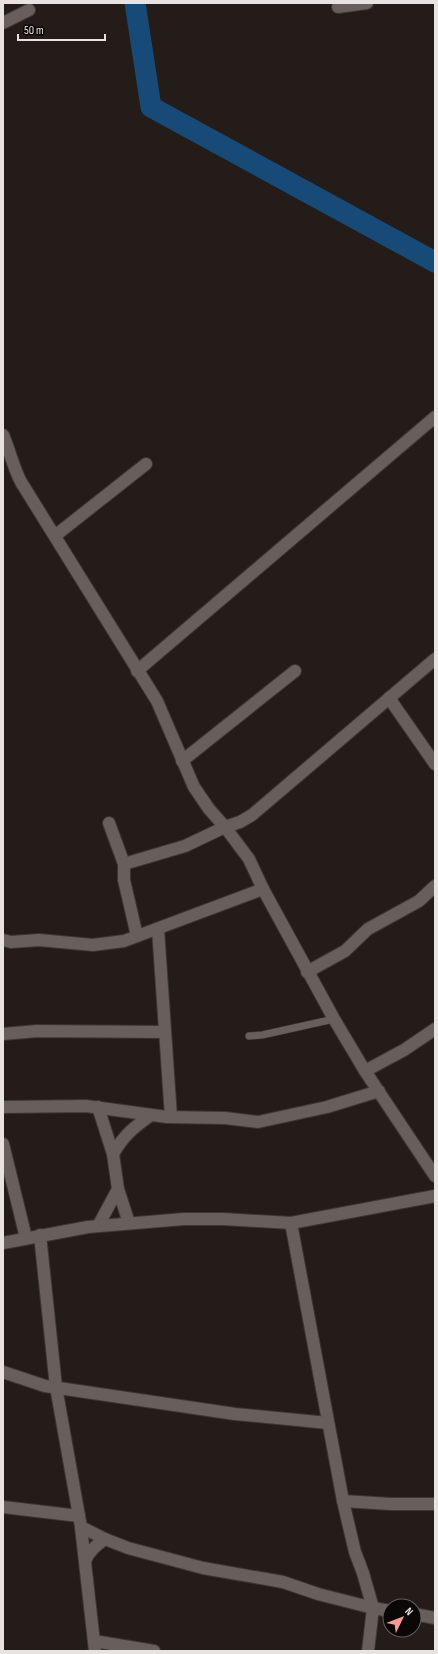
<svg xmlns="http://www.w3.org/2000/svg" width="438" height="1654" font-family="'Sofia Sans Condensed',sans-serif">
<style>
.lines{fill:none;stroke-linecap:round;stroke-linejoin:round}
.river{stroke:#174a77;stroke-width:21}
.lane-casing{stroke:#3d3634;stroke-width:8}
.street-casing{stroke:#3d3634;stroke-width:14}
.lane{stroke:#685e5b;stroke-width:7}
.street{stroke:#685e5b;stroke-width:12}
</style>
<rect width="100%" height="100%" fill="#241c19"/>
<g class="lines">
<!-- river -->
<path class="river" d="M135 3 151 107 435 262"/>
<defs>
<path id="lane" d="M249 1036 262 1035 334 1019"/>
<g id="street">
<path d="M338 7 367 3"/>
<path d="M3 23 29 10"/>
<path d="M3 435C10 451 13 467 21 482L157 701 194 787 209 809 225 827 249 859 263 889 334 1019 365 1071 435 1176"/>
<path d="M56 535 146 464"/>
<path d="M137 671 435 417"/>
<path d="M389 698 435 764"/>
<path d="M182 761 295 671"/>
<path d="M109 823 124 864V880L137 936"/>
<path d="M124 864 185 846 225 827 240 822 252 815 435 659"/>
<path d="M158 929 171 1117"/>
<path d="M3 940 11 942 39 940 93 945 124 941 263 889"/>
<path d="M307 972 345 951 368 929 419 901 435 886"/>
<path d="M3 1034 37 1031 165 1032"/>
<path d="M365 1071 404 1050 435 1029"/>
<path d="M3 1107 86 1106 167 1117 225 1118 258 1122 327 1107 379 1091"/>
<path d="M98 1107 113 1154 118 1189 129 1223"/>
<path d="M3 1144 26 1238"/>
<path d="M113 1154C124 1135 133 1128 151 1115"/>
<path d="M291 1223 343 1501 355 1552 363 1573 373 1608 368 1651"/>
<path d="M98 1226 118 1189"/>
<path d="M40 1235 56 1387 81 1527 95 1651"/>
<path d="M3 1243 88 1227 184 1219H223L291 1223 435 1196"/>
<path d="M3 1372 45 1386 235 1414 328 1423"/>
<path d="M343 1501 391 1504H435"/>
<path d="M3 1507 79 1516"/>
<path d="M81 1527 105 1539 128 1548 203 1568 283 1582 318 1594 373 1608 390 1611"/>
<path d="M85 1561C89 1551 96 1545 105 1539"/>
<path d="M414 1614 435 1618"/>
<path d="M94 1641 154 1651"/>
</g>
</defs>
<!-- lane casing -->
<use href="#lane" class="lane-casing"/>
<!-- street casing -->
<use href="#street" class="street-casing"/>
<!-- lane -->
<use href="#lane" class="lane"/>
<!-- street -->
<use href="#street" class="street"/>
</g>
<!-- border -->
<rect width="438" height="1654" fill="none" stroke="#e8e2e0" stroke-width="8"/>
<!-- north arrow -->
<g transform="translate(402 1618) rotate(47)"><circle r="19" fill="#0a0706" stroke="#635f5d"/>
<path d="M0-3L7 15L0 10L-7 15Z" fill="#f59b97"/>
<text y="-6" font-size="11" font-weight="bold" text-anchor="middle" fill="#e8e2e0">N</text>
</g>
<!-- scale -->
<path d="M18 34v6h87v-6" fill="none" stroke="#e8e2e0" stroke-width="2"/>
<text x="24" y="34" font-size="12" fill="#e8e2e0" stroke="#0a0706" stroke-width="3" paint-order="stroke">50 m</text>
</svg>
